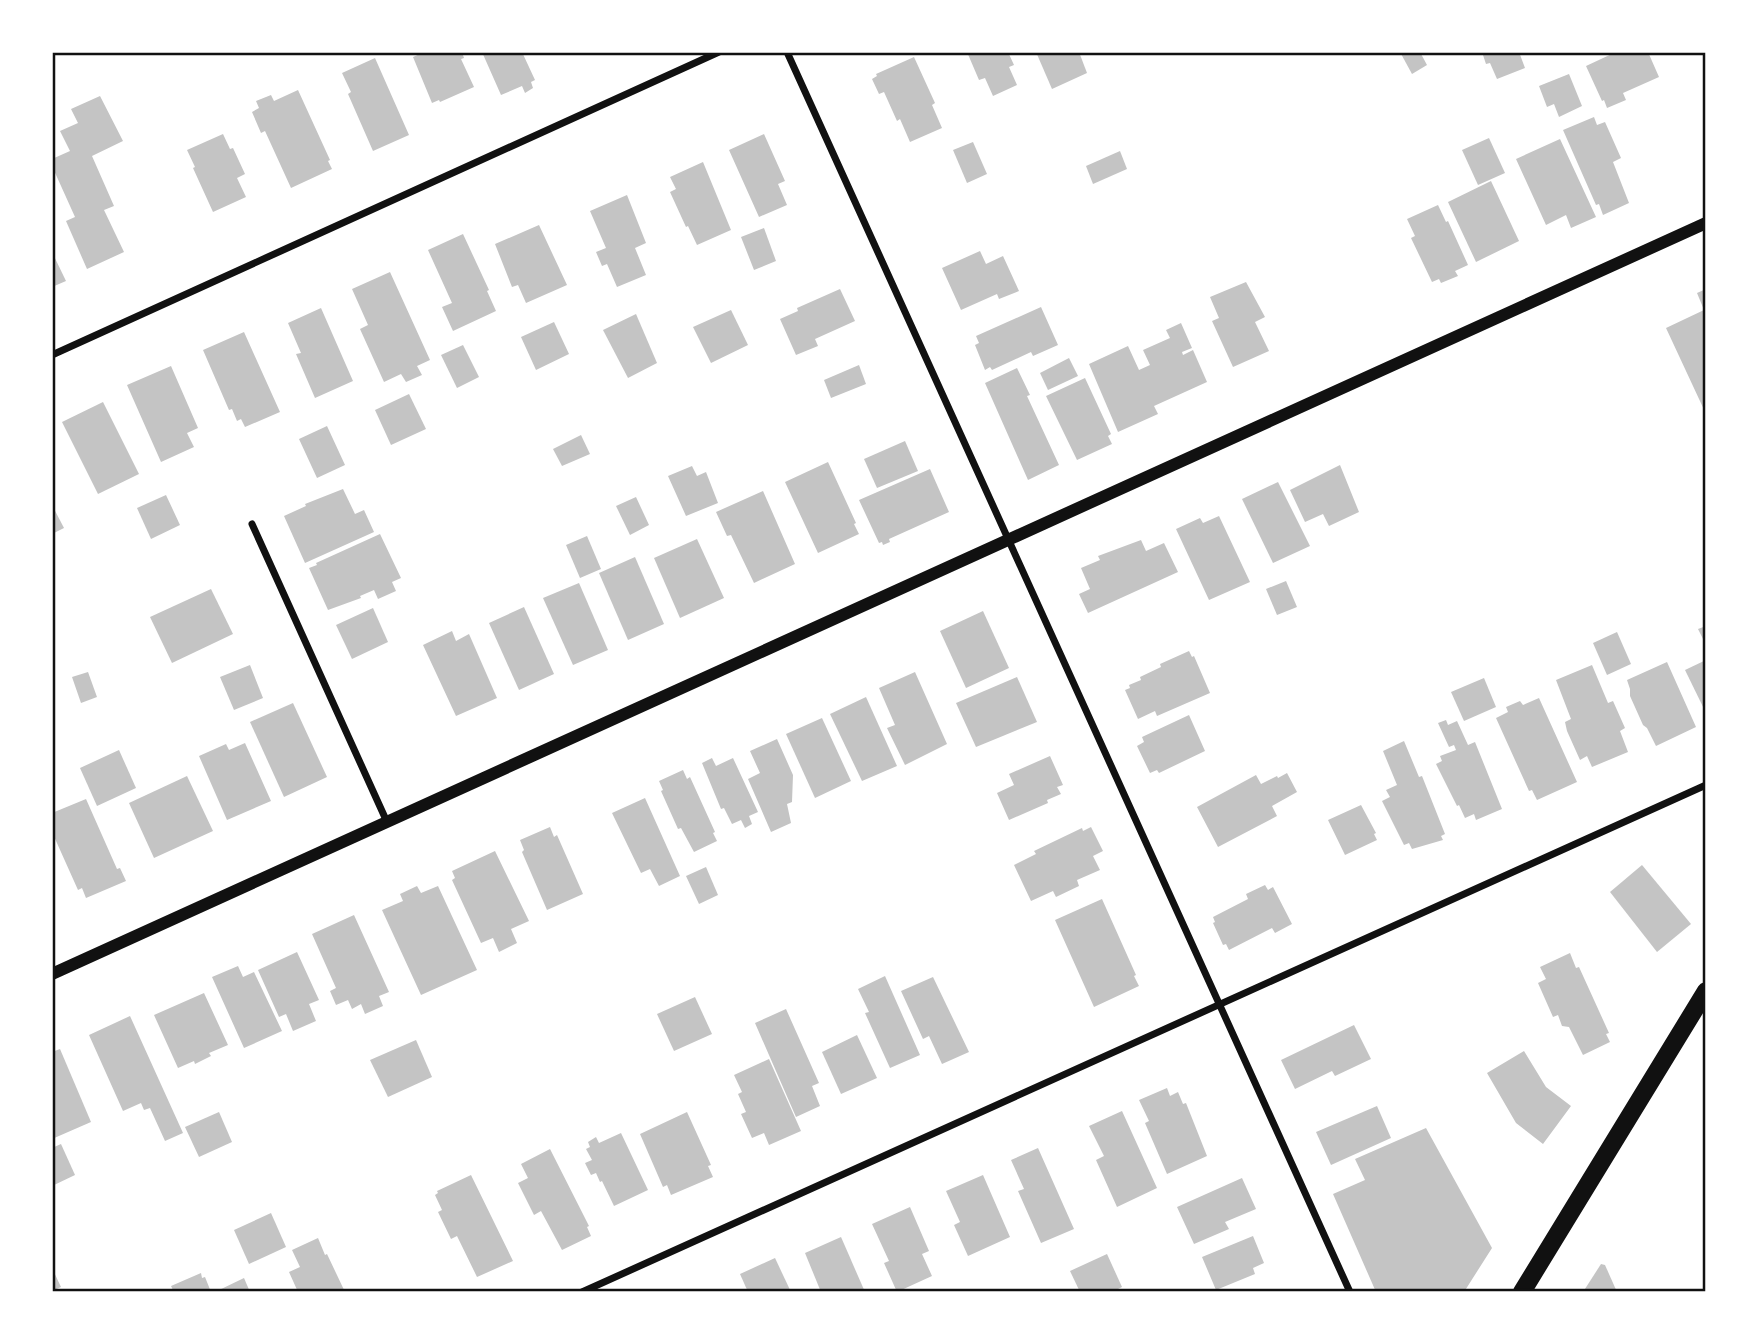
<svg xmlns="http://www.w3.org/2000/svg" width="1758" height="1344" font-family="Manrope,sans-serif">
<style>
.building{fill:#c4c4c4}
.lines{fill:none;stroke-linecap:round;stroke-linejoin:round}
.minor{stroke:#111;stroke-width:7}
.tertiary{stroke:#111;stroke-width:12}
.primary{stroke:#111;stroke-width:18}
.neatline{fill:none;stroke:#111;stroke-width:2.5}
</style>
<rect width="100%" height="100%" fill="#fff"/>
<!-- building -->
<g class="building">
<path d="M419 52H462L464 58 461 59 474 87 440 102 439 100 432 103 413 57 420 54Z"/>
<path d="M482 52H522L535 80 531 82 533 88 525 93 522 86 501 95Z"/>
<path d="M967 52H1008L1014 65 1009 67 1017 85 993 96 985 78 979 80Z"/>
<path d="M1036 52H1079L1087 73 1052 89Z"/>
<path d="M1400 52H1420L1427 65 1412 74Z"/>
<path d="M1482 52H1519L1525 68 1497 79 1490 63 1486 64Z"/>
<path d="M1616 52H1648L1659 77 1623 93 1626 100 1607 108 1604 100 1602 101 1586 66Z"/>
<path d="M914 57 935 103 932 105 942 128 910 142 900 119 897 121 884 92 879 94 872 79 877 76 876 74Z"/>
<path d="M375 58 409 135 373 151 348 94 351 92 342 73Z"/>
<path d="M1569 74 1582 106 1559 117 1554 104 1547 107 1539 86Z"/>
<path d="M298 90 330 160 328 161 332 169 291 188 265 131 261 133 252 112 259 108 256 101 271 95 274 101Z"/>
<path d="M100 96 123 141 92 156 114 206 104 210 124 252 87 269 66 221 75 217 52 166V159L70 151 60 131 78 123 71 109Z"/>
<path d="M1594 117 1597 125 1605 122 1621 158 1613 162 1629 203 1603 215 1599 204 1596 205 1563 130Z"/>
<path d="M223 134 230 149 233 148 245 174 237 178 246 197 213 212 193 168 195 167 187 150Z"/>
<path d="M764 134 785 181 778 184 787 205 759 217 729 150Z"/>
<path d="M1489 138 1505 173 1478 185 1462 150Z"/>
<path d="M1560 139 1596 217 1571 228 1566 215 1546 225 1516 159Z"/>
<path d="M973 142 987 174 967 183 953 150Z"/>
<path d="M1120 151 1127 169 1093 184 1086 166Z"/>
<path d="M703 162 731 230 697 245 688 226 686 227 670 192 676 189 670 177Z"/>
<path d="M1491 181 1519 241 1476 262 1448 202Z"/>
<path d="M627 195 646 243 635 248 646 275 617 287 607 264 602 266 596 252 606 248 590 211Z"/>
<path d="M1438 205 1446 222 1448 221 1468 265 1455 271 1458 276 1441 283 1439 279 1432 282 1411 238 1415 236 1407 219Z"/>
<path d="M539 225 567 285 526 303 518 285 512 287 495 244Z"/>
<path d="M764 228 776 261 754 270 741 237Z"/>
<path d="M463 234 489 290 487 291 496 311 453 331 442 307 452 303 428 250Z"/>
<path d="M980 251 986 264 1003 256 1019 291 999 299 997 294 961 310 942 268Z"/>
<path d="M52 252 66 281 52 287Z"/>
<path d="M390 272 430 360 417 366 422 375 406 382 401 374 384 382 360 329 368 325 352 289Z"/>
<path d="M1246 282 1265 317 1255 322 1269 351 1233 367 1212 321 1219 318 1210 297Z"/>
<path d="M840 289 855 321 815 339 818 346 796 355 780 319 798 311 797 308Z"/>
<path d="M1706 289V414L1666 328 1704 310 1697 293Z"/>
<path d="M1041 307 1058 345 1033 356 1031 352 992 370 990 367 985 370 975 345 979 343 976 336Z"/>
<path d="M321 308 353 381 315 398 296 354 301 353 288 323Z"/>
<path d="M731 310 748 345 711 363 693 327Z"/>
<path d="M636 314 657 363 628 378 603 330Z"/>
<path d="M554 322 569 354 536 370 521 337Z"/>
<path d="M1181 323 1192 348 1182 352 1183 355 1193 350 1207 382 1154 406 1158 414 1118 432 1089 364 1128 346 1139 370 1150 365 1143 350 1170 338 1166 330Z"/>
<path d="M244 332 280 412 245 427 241 419 237 421 232 409 229 410 203 350Z"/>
<path d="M463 345 479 377 457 388 441 355Z"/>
<path d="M1069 358 1078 376 1048 390 1040 373Z"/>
<path d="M859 365 866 384 831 398 824 380Z"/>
<path d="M171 366 198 428 187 433 194 447 161 462 127 385Z"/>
<path d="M1017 368 1030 395 1027 396 1059 465 1028 480 985 383Z"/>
<path d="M1085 378 1111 434 1108 436 1112 444 1077 460 1046 396Z"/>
<path d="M409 394 426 429 391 445 375 410Z"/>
<path d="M103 402 139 474 98 494 62 422Z"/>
<path d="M327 426 345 465 317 478 299 439Z"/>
<path d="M581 435 590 454 562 466 553 449Z"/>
<path d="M905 441 918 471 877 488 864 459Z"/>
<path d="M828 462 856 523 854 524 859 534 818 553 785 482Z"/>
<path d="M1340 465 1359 512 1329 526 1323 514 1305 522 1290 490Z"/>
<path d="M692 466 697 476 706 472 718 503 686 516 668 476Z"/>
<path d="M930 469 949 512 889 539 890 542 883 545 882 542 879 543 859 500Z"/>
<path d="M1278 482 1310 546 1273 563 1242 499Z"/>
<path d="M343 489 355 514 364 510 374 532 305 563 284 516 306 506 305 504Z"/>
<path d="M763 491 795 564 754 583 731 535 727 536 716 512Z"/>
<path d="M166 495 180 525 151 539 137 508Z"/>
<path d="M636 497 649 525 630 535 616 506Z"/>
<path d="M52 505 64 528 52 534Z"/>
<path d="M1219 516 1250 582 1209 600 1176 529 1200 518 1203 523Z"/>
<path d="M380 534 401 578 392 582 396 591 378 599 374 590 360 596 361 598 328 610 309 568 317 565 316 563Z"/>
<path d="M587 536 601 569 580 578 566 545Z"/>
<path d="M697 539 724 598 680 618 654 558Z"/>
<path d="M1141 540 1146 551 1164 543 1178 572 1088 613 1079 594 1090 589 1081 568 1100 560 1098 556Z"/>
<path d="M635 557 664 624 628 640 599 573Z"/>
<path d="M1286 581 1297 607 1277 615 1266 589Z"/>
<path d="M579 583 608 650 573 665 543 598Z"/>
<path d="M211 589 233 634 172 663 150 617Z"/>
<path d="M524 607 554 674 519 690 489 623Z"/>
<path d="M373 608 388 642 352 659 336 625Z"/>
<path d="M983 611 1009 668 966 688 940 631Z"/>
<path d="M1706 626V645L1698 629Z"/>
<path d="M452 631 456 641 469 634 497 698 456 716 423 645Z"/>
<path d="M1617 632 1631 664 1607 675 1593 643Z"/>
<path d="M1189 651 1192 657 1194 656 1210 693 1157 716 1155 711 1138 719 1125 690 1130 688 1129 685 1141 680 1140 677 1161 667 1160 664Z"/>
<path d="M1706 660V713L1685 670Z"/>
<path d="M1667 662 1696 727 1656 746 1647 728 1643 725 1630 696V689L1627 680Z"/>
<path d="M250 665 263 698 234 710 220 677Z"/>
<path d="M1592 665 1608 703 1613 701 1625 728 1620 731 1628 752 1592 767 1587 756 1580 760 1567 731 1565 722 1571 719 1556 680Z"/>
<path d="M88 672 97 697 81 703 72 677Z"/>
<path d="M915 672 947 744 905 765 887 728 895 725 879 688Z"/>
<path d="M1017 677 1037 722 976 747 956 703Z"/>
<path d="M1484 678 1496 707 1464 721 1451 692Z"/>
<path d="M866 697 897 766 862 781 830 714Z"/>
<path d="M1539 698 1577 782 1537 800 1532 790 1529 791 1496 718 1508 712 1506 707 1520 701 1523 705Z"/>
<path d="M293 703 327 777 284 797 250 722Z"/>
<path d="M1189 715 1205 751 1159 773 1157 770 1150 773 1137 746 1144 742 1142 737Z"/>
<path d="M822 718 851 781 815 798 786 734Z"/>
<path d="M1446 720 1448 725 1457 721 1468 745 1475 742 1502 809 1476 820 1474 814 1465 818 1459 805 1457 806 1436 764 1442 761 1440 756 1456 750 1454 745 1449 747 1438 723Z"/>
<path d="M777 739 793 775 792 802 787 804 791 823 771 832 748 779 760 773 750 751Z"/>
<path d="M1404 741 1419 777 1422 776 1445 834 1441 836 1443 840 1412 849 1409 843 1404 845 1382 801 1390 797 1386 790 1397 785 1383 751Z"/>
<path d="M245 743 271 801 227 820 199 756 226 744 229 750Z"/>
<path d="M119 750 136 788 97 806 80 768Z"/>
<path d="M1050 756 1063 785 1057 787 1061 794 1047 800 1048 803 1009 820 997 793 1014 785 1009 774Z"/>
<path d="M712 758 716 766 733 758 758 812 749 816 752 824 745 828 741 820 732 824 724 808 721 809 702 763Z"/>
<path d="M683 770 687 779 690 777 715 832 713 833 717 841 694 852 681 828 678 829 661 791 663 790 659 781Z"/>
<path d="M1287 773 1297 792 1272 806 1277 816 1218 847 1197 807 1256 775 1261 784 1277 776 1278 778Z"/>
<path d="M187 776 213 831 154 858 129 803Z"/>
<path d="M645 798 680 876 659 886 650 869 641 873 612 813Z"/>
<path d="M86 799 117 869 120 868 126 881 86 898 82 888 78 890 52 832V813Z"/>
<path d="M1361 805 1376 833 1374 834 1377 840 1345 855 1328 820Z"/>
<path d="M550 827 554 837 557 835 583 894 547 910 522 852 524 850 520 840Z"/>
<path d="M1091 827 1103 851 1093 856 1100 870 1077 880 1079 886 1056 897 1053 891 1031 901 1014 865 1036 854 1034 851 1082 828 1083 831Z"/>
<path d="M495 851 529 921 511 929 517 943 499 952 493 938 481 943 452 880 455 878 452 871Z"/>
<path d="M1642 865 1691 924 1657 952 1610 892Z"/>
<path d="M706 867 718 895 699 904 686 876Z"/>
<path d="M1265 885 1268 890 1273 887 1292 924 1275 933 1272 928 1229 950 1226 944 1223 945 1213 923 1215 922 1213 917 1248 899 1246 894Z"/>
<path d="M417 886 421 893 438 886 477 970 421 995 382 910 403 901 400 894Z"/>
<path d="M1102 899 1136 975 1134 976 1139 986 1094 1007 1055 920Z"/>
<path d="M354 915 389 992 379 996 383 1006 365 1014 361 1004 352 1009 348 1000 336 1005 330 991 336 988 312 934Z"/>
<path d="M297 952 319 1000 309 1004 316 1021 293 1031 286 1014 279 1017 258 970Z"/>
<path d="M1570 953 1576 968 1579 967 1609 1033 1606 1034 1610 1042 1583 1055 1569 1027 1562 1026 1558 1015 1553 1017 1538 983 1546 979 1540 967Z"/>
<path d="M238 966 243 977 254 972 282 1031 244 1048 212 977Z"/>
<path d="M885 976 920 1055 890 1068 865 1013 869 1012 858 989Z"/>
<path d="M933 977 969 1052 942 1064 929 1036 923 1039 901 991Z"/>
<path d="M204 993 228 1045 209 1053 211 1056 195 1064 194 1061 178 1068 154 1015Z"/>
<path d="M695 997 712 1034 674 1051 657 1014Z"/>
<path d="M786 1009 819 1083 812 1086 820 1106 796 1117 755 1023Z"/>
<path d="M130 1016 183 1133 165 1141 150 1108 144 1110 141 1103 123 1111 89 1035Z"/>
<path d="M1354 1025 1371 1059 1335 1076 1332 1071 1295 1089 1281 1060Z"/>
<path d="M857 1035 877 1078 841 1094 822 1052Z"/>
<path d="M416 1040 432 1077 388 1097 370 1060Z"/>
<path d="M60 1049 91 1122 52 1139V1052Z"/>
<path d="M1524 1051 1546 1087 1571 1106 1543 1144 1516 1123 1487 1073Z"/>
<path d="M769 1059 801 1131 769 1145 764 1133 752 1138 741 1114 746 1112 738 1094 742 1092 734 1075Z"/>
<path d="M1167 1088 1170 1096 1178 1092 1183 1104 1186 1103 1207 1156 1167 1174 1145 1123 1149 1121 1139 1100Z"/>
<path d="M1377 1106 1391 1138 1331 1165 1316 1132Z"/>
<path d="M1122 1111 1157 1188 1117 1207 1096 1160 1104 1156 1089 1126Z"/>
<path d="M219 1112 232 1142 199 1157 185 1127Z"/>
<path d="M687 1112 711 1165 708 1166 713 1177 671 1195 667 1185 663 1187 640 1134Z"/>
<path d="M1426 1128 1492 1248 1464 1292H1376L1333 1194 1365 1180 1355 1159Z"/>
<path d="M621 1133 648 1190 614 1206 602 1181 600 1182 596 1173 591 1175 585 1163 592 1160 586 1149 590 1147 588 1142 596 1137 599 1143Z"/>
<path d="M61 1144 75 1175 52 1186V1148Z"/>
<path d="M1038 1148 1074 1229 1041 1243 1018 1191 1024 1189 1011 1160Z"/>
<path d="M550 1149 589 1226 587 1227 591 1236 562 1250 541 1211 534 1215 518 1183 528 1178 521 1164Z"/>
<path d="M471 1175 513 1261 477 1277 457 1236 451 1239 438 1212 442 1210 435 1195 438 1193 437 1191Z"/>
<path d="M983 1175 1010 1237 968 1256 954 1225 960 1222 946 1191Z"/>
<path d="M1242 1178 1256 1209 1225 1222 1229 1229 1194 1244 1177 1207Z"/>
<path d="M910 1207 929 1251 922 1254 932 1276 897 1292 884 1263 889 1261 872 1224Z"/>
<path d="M271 1213 286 1247 249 1264 234 1230Z"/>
<path d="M1253 1236 1264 1263 1253 1268 1255 1274 1216 1290 1202 1257Z"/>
<path d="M841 1237 865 1292H821L805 1253Z"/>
<path d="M318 1238 325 1255 327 1254 345 1292H298L289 1272 300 1267 292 1250Z"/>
<path d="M1107 1254 1122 1287 1112 1292H1080L1070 1271Z"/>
<path d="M775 1258 791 1292H748L740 1274Z"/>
<path d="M1601 1264 1605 1265 1617 1292H1583Z"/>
<path d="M52 1268 61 1287 52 1291Z"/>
<path d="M201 1273 202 1278 205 1277 211 1292H174L171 1286Z"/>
<path d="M244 1278 250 1292H215Z"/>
</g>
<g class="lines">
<!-- minor -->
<g class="minor">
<path d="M787 52 1350 1292"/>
<path d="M52 355 719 52"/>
<path d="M252 524 387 822"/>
<path d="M582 1292 1706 785"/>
</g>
<!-- tertiary -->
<path class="tertiary" d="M52 974 1706 223"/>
<!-- primary -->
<path class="primary" d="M1522 1292 1706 991"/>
</g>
<!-- border -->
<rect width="1758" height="1344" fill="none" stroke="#ffffff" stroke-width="108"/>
<rect x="54" y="54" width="1650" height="1236" class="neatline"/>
</svg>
